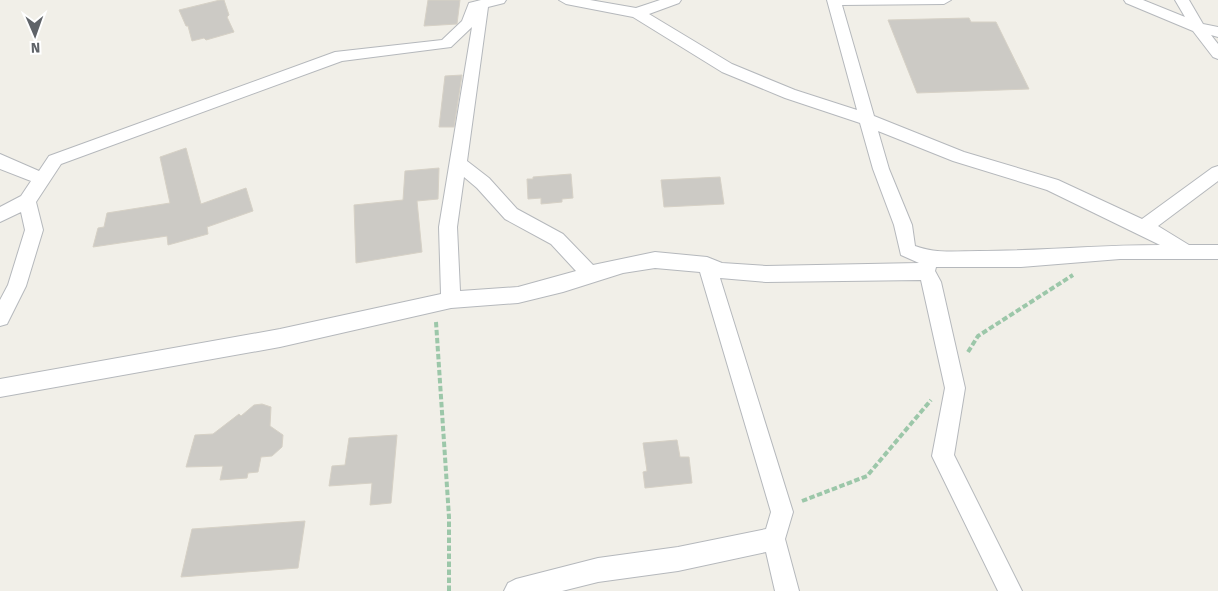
<svg xmlns="http://www.w3.org/2000/svg" width="1218" height="591" font-family="'Fira Sans',sans-serif">
<style>
.building{fill:#cccac5;stroke:#d6d1c6}
.lines{fill:none;stroke-linecap:round;stroke-linejoin:round}
.street-casing{stroke:#b5b8bc;stroke-width:2}
.path{stroke:#9cc7a9;stroke-width:4;stroke-dasharray:5.5 2.5;stroke-linecap:butt}
.street{fill:#fff;fill-rule:evenodd}
</style>
<rect width="100%" height="100%" fill="#f1efe8"/>
<!-- building -->
<g class="building">
<path d="M220 0H224L229 15 227 17 234 32 206 40 204 38 192 41 188 26H186L179 10Z"/>
<path d="M428 0H460L457 24 424 26Z"/>
<path d="M969 18 971 22H996L1029 89 917 93 888 20Z"/>
<path d="M462 75 454 127H439L445 76Z"/>
<path d="M186 148 201 204 246 188 253 211 207 227 208 234 168 245 167 236 93 247 98 228 104 227 107 213 170 203 160 157Z"/>
<path d="M439 168 438 199 417 201 422 252 356 263 354 205 403 200 405 171Z"/>
<path d="M571 174 573 198 562 199V202L541 204V198L528 199 527 179H533V177Z"/>
<path d="M720 177 724 204 664 207 661 180Z"/>
<path d="M262 404 271 407 270 426 283 435 282 447 272 456 261 457 258 472 248 473 247 478 220 480 223 466 186 467 195 435 213 434 239 414 241 416 254 405Z"/>
<path d="M397 435 391 503 370 505 372 483 329 486 332 466 345 465 349 438Z"/>
<path d="M677 440 680 457H689L692 483 645 488 643 472 647 471 643 443Z"/>
<path d="M305 521 298 568 181 577 192 529Z"/>
</g>
<g class="lines">
<defs>
<g id="street">
<path d="M481 0H506L504 3 488 7 467 161 489 178 517 209 563 234 593 265 655 252 707 257 722 263 766 266 919 263 901 255 894 225 873 169 860 123 785 98 722 72 633 17 566 4 559 0H590L636 8 660 0H681L679 3 649 14 732 64 795 90 857 110 827 0H951L944 4 842 5 874 116 964 152 1058 180 1142 219 1212 168 1218 166V181L1158 226 1189 245H1218V259H1120L1021 267H936L935 271 941 282 965 388 954 455 1022 591H998L932 456 945 388 921 280 766 282 720 278 793 512 785 539 799 591H775L766 552 678 571 598 582 562 591H504L508 583 516 579 598 558 678 547 766 529 771 512 700 272 655 268 623 273 563 292 518 303 451 308 280 347 0 397V379L280 329 441 294 439 227 472 27 451 47 342 61 61 164 36 202 43 230 26 286 7 324 0 326V300L8 285 25 230 21 212 0 222V207L21 196 31 181 0 169V154L39 171 49 156 335 52 442 40 462 21 469 3ZM878 131 953 161 1047 190 1160 245C1099 245 1040 251 979 251 957 251 936 254 915 246L912 225 889 169ZM464 177 477 188 505 219 551 244 576 271 518 287 460 291 457 227Z"/>
<path d="M1124 0H1143L1185 17 1175 0H1189L1203 24 1218 27V37L1211 35 1218 44V59L1213 57 1193 31 1126 3Z"/>
</g>
</defs>
<!-- street casing -->
<use href="#street" class="street-casing"/>
<!-- path -->
<g class="path">
<path d="M436 322 449 517V591"/>
<path d="M968 352 978 336 1073 275"/>
<path d="M802 501 867 476 931 400"/>
</g>
<!-- street -->
<use href="#street" class="street"/>
</g>
<!-- north arrow -->
<g transform="translate(35 35) rotate(178)" stroke="#ffffff" stroke-width="4" paint-order="stroke">
<path d="M0-4L9 19L0 12L-9 19Z" fill="#5f6368"/>
<text y="-8" font-size="14" font-weight="bold" text-anchor="middle" fill="#5f6368">N</text>
</g>
</svg>
